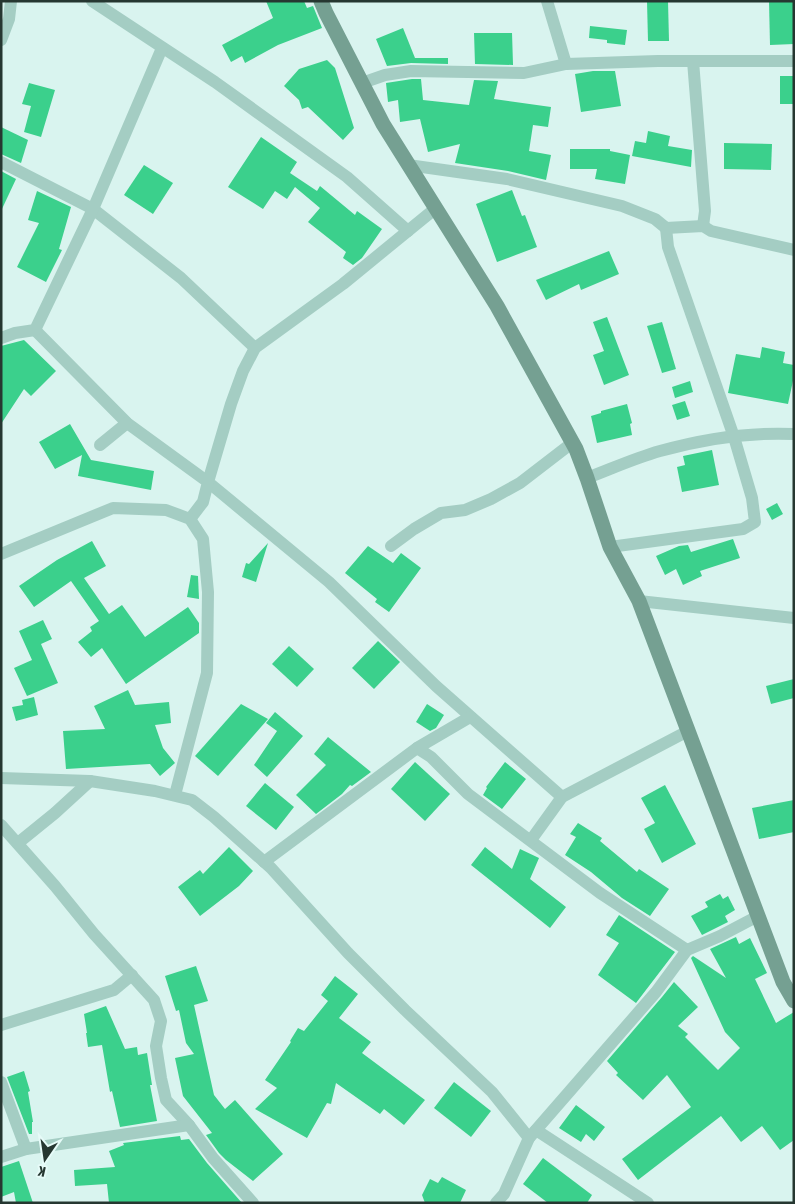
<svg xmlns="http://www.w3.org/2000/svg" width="795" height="1204" font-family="'Asap Condensed',sans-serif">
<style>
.building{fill:#3bd08c}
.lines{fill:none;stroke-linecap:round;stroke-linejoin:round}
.street{stroke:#a4cdc3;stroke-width:12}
.secondary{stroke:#75a092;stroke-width:15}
</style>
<rect width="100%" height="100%" fill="#d9f4ef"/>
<!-- building -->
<g class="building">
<path d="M266 1H304L307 8 313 6 322 28 278 45 245 63 242 56 231 62 222 45 273 18Z"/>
<path d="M647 1H668L669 41H648Z"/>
<path d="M769 1H794V44L770 45Z"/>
<path d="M590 26 627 30 625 45 607 43V40L589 38Z"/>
<path d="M403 28 415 58H448V64L411 63 387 66 376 39Z"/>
<path d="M474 33H512L513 65 475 64Z"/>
<path d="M327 60 335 68 354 128 343 140 308 107 302 109 299 100 284 86 299 69Z"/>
<path d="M593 71H615L621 106 581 112 575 74Z"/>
<rect x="780" y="76" width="14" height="28"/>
<path d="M412 79H421L423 100 469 105 474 80 498 81 494 99 551 107 548 127 533 125 529 151 551 155 546 180 508 171 455 163 460 144 428 152 420 119 400 122 398 100 388 102 386 83Z"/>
<path d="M29 83 55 90 41 137 24 132 31 106 22 104Z"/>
<path d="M1 127 28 140 21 163 1 154Z"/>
<path d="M648 131 670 136 668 146 692 150 691 167 632 156 635 141 646 143Z"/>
<path d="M261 137 297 162 290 173 317 191 320 186 355 215 357 211 382 229 362 258 353 265 343 258 346 252 308 222 320 208 295 187 287 199 275 191 263 209 228 187Z"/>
<path d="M724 143 772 144 771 170 724 169Z"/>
<path d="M570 149H610V151L630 155 625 184 595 179 597 169H570Z"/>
<path d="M144 165 173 183 153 214 124 195Z"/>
<path d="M1 171 16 179 1 211Z"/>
<path d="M512 190 522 216 525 215 537 247 497 262 476 204Z"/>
<path d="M37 191 71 207 59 249 62 250 46 282 17 267 39 223 28 220Z"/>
<path d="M609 251 619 274 581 290 579 284 546 300 536 280Z"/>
<path d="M607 317 629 375 604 385 593 355 604 351 593 322Z"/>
<path d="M662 322 676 369 662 373 647 326Z"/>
<path d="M24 340 56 371 31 396 24 389 1 424V346Z"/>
<path d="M762 347 785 352 783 363 794 365V376L788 404 728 393 736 354 760 358Z"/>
<path d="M690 381 693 392 675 398 672 387Z"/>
<path d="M685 401 690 416 677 420 672 405Z"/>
<path d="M627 404 632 423 630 424 632 435 597 443 591 416 601 413V411Z"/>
<path d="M70 424 91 460 154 471 151 490 78 476 82 455 55 469 39 442Z"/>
<path d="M712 450 719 485 682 492 677 467 685 465 683 456Z"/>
<path d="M777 503 783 514 772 520 766 509Z"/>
<path d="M733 539 740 558 700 571 702 576 683 585 676 569 665 575 656 556 679 546 688 545 691 552Z"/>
<path d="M92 541 106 566 84 578 109 614 122 605 145 637 188 607 199 623V633L126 684 102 648 91 657 78 642 92 631 90 627 99 621 71 581 34 607 19 586 57 560Z"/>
<path d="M268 543 256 582 242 577 246 563 249 564Z"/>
<path d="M368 546 393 563 401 553 421 568 389 612 375 602 377 599 345 573Z"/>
<path d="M191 575 198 576 199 599 187 597Z"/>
<path d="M43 620 52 639 41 644 58 683 27 696 14 668 32 660 19 631Z"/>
<path d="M378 641 400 662 374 689 352 668Z"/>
<path d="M289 646 314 669 297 687 272 664Z"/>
<path d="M794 679V698L771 704 766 686Z"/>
<path d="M128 690 135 705 169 702 171 723 155 725 163 748 175 763 160 776 150 764 66 769 63 731 105 729 94 706Z"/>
<path d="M34 697 38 715 16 721 12 707 23 705 22 700Z"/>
<path d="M241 704 268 719 218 776 195 756Z"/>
<path d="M427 704 444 715 436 728 430 731 416 722Z"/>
<path d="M275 712 303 736 267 777 254 765 277 731 266 723Z"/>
<path d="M328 737 371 772 352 786 350 785 342 794 316 814 296 795 326 765 314 754Z"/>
<path d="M415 762 450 794 425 821 391 789Z"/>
<path d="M505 762 526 779 502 809 483 795 487 788 486 787Z"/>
<path d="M265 783 294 807 276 830 246 806Z"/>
<path d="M665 785 696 844 662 863 644 829 655 823 641 798Z"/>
<path d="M794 800V832L759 839 752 808Z"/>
<path d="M578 823 602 838 600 841 637 872 639 869 669 889 650 916 622 898 591 872 565 855 576 837 570 834Z"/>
<path d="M229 847 253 871 239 886 200 916 178 887 200 870 203 874Z"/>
<path d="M485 847 512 869 520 849 539 858 530 879 566 907 550 928 471 865Z"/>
<path d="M720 894 723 899 728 896 735 910 725 916 728 922 702 935 691 916 708 907 705 902Z"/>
<path d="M619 915 675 952 636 1003 598 975 619 943 606 935Z"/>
<path d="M736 937 739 944 750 938 767 973 755 979 776 1023 794 1012V1140L780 1150 762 1126 741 1142 721 1116 638 1180 622 1159 691 1107 667 1075 643 1100 616 1075 618 1073 607 1061 662 997 674 982 698 1007 678 1026 688 1034 685 1037 718 1070 740 1048 725 1032 691 958 693 956 726 978 710 949Z"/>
<path d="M196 966 208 1001 194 1005 214 1095 225 1109 235 1100 283 1154 253 1181 226 1160 219 1153 206 1135 212 1133 183 1096 175 1058 194 1054 186 1043 179 1010 176 1011 165 976Z"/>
<path d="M335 976 358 994 339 1018 371 1042 362 1053 425 1100 404 1125 384 1109 380 1114 336 1083 331 1104 327 1103 307 1138 255 1109 277 1088 265 1080 291 1042 290 1041 298 1028 304 1031 328 1001 321 995Z"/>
<path d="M106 1006 125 1049 137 1047 138 1055 147 1053 152 1085H150L157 1121 120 1127 112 1091 110 1092 102 1045 88 1047 86 1033H87L84 1014Z"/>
<path d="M24 1071 30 1091 28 1092 33 1122H32V1134H29L7 1077Z"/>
<path d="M454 1082 491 1111 471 1137 434 1108Z"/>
<path d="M576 1105 605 1127 594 1141 586 1134 581 1142 559 1128Z"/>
<path d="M180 1136 181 1140 189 1139 207 1163 242 1203H109L107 1184 75 1186 74 1170 115 1167 109 1151 124 1145 123 1143Z"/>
<path d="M543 1158 592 1195 587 1203H548L523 1184Z"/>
<path d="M19 1161 33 1203H16L14 1192 1 1197V1167Z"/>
<path d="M442 1177 466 1190 460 1203H425L422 1195 430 1179 438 1183Z"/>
</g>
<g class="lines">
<!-- street -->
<g class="street">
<path d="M92 1 215 82 347 177 408 231"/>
<path d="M547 1 566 64"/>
<path d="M1 40 9 19 11 1"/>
<path d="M693 61 705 211 703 226"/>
<path d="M362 83 385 75 411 71 524 73 566 64 658 61H794"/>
<path d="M1 162 93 209 181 278 255 348"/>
<path d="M408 165 507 179 622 206 655 219 666 228 703 226 711 231 794 250"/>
<path d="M436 208 343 284 255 348 243 371 231 404 208 482 329 582 436 686 562 797"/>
<path d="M35 330 127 423 208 482 203 502 190 519"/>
<path d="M1 338 15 333 35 330 93 209 162 48"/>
<path d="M100 445 127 423"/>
<path d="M587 478C611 469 635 458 660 451 703 439 749 432 794 434"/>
<path d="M391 546 414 529 441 513 465 510 491 499 520 483 572 443"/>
<path d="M610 547 743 529 755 522 752 498 734 437 668 247 666 228"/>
<path d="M1 554 113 508 166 510 190 519 203 539 208 592 207 673 175 795"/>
<path d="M639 601 794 618"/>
<path d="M417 748 431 757 468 794 600 893 687 950"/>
<path d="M1 778 90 781 155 791 192 800 214 817 271 868 348 953 405 1010 492 1092 529 1138"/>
<path d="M1 825 55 886 94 934 154 1000 161 1021 156 1046 161 1078 166 1100 189 1125 213 1158 253 1203"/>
<path d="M531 840 562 797 688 731"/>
<path d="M18 843 55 813 90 781"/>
<path d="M264 862 417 748 470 717"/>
<path d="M1 1025 114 990 132 975"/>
<path d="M1 1082 26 1149"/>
<path d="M536 1130 648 1203"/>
<path d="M1 1157 26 1149 189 1125"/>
<path d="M496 1203 504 1194 529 1138 656 992 687 950 720 936 758 916"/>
</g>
<!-- secondary -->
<path class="secondary" d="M321 1 326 13 383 124 497 306 576 449 587 478 610 547 639 601 783 982 794 1001"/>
</g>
<!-- border -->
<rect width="795" height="1204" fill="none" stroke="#263731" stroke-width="5"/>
<!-- north arrow -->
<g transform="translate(45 1159) rotate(193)" stroke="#e6fbf8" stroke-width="4" paint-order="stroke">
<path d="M0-4L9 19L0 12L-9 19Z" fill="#263731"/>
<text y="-8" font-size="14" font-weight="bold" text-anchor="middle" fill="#263731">K</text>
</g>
</svg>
